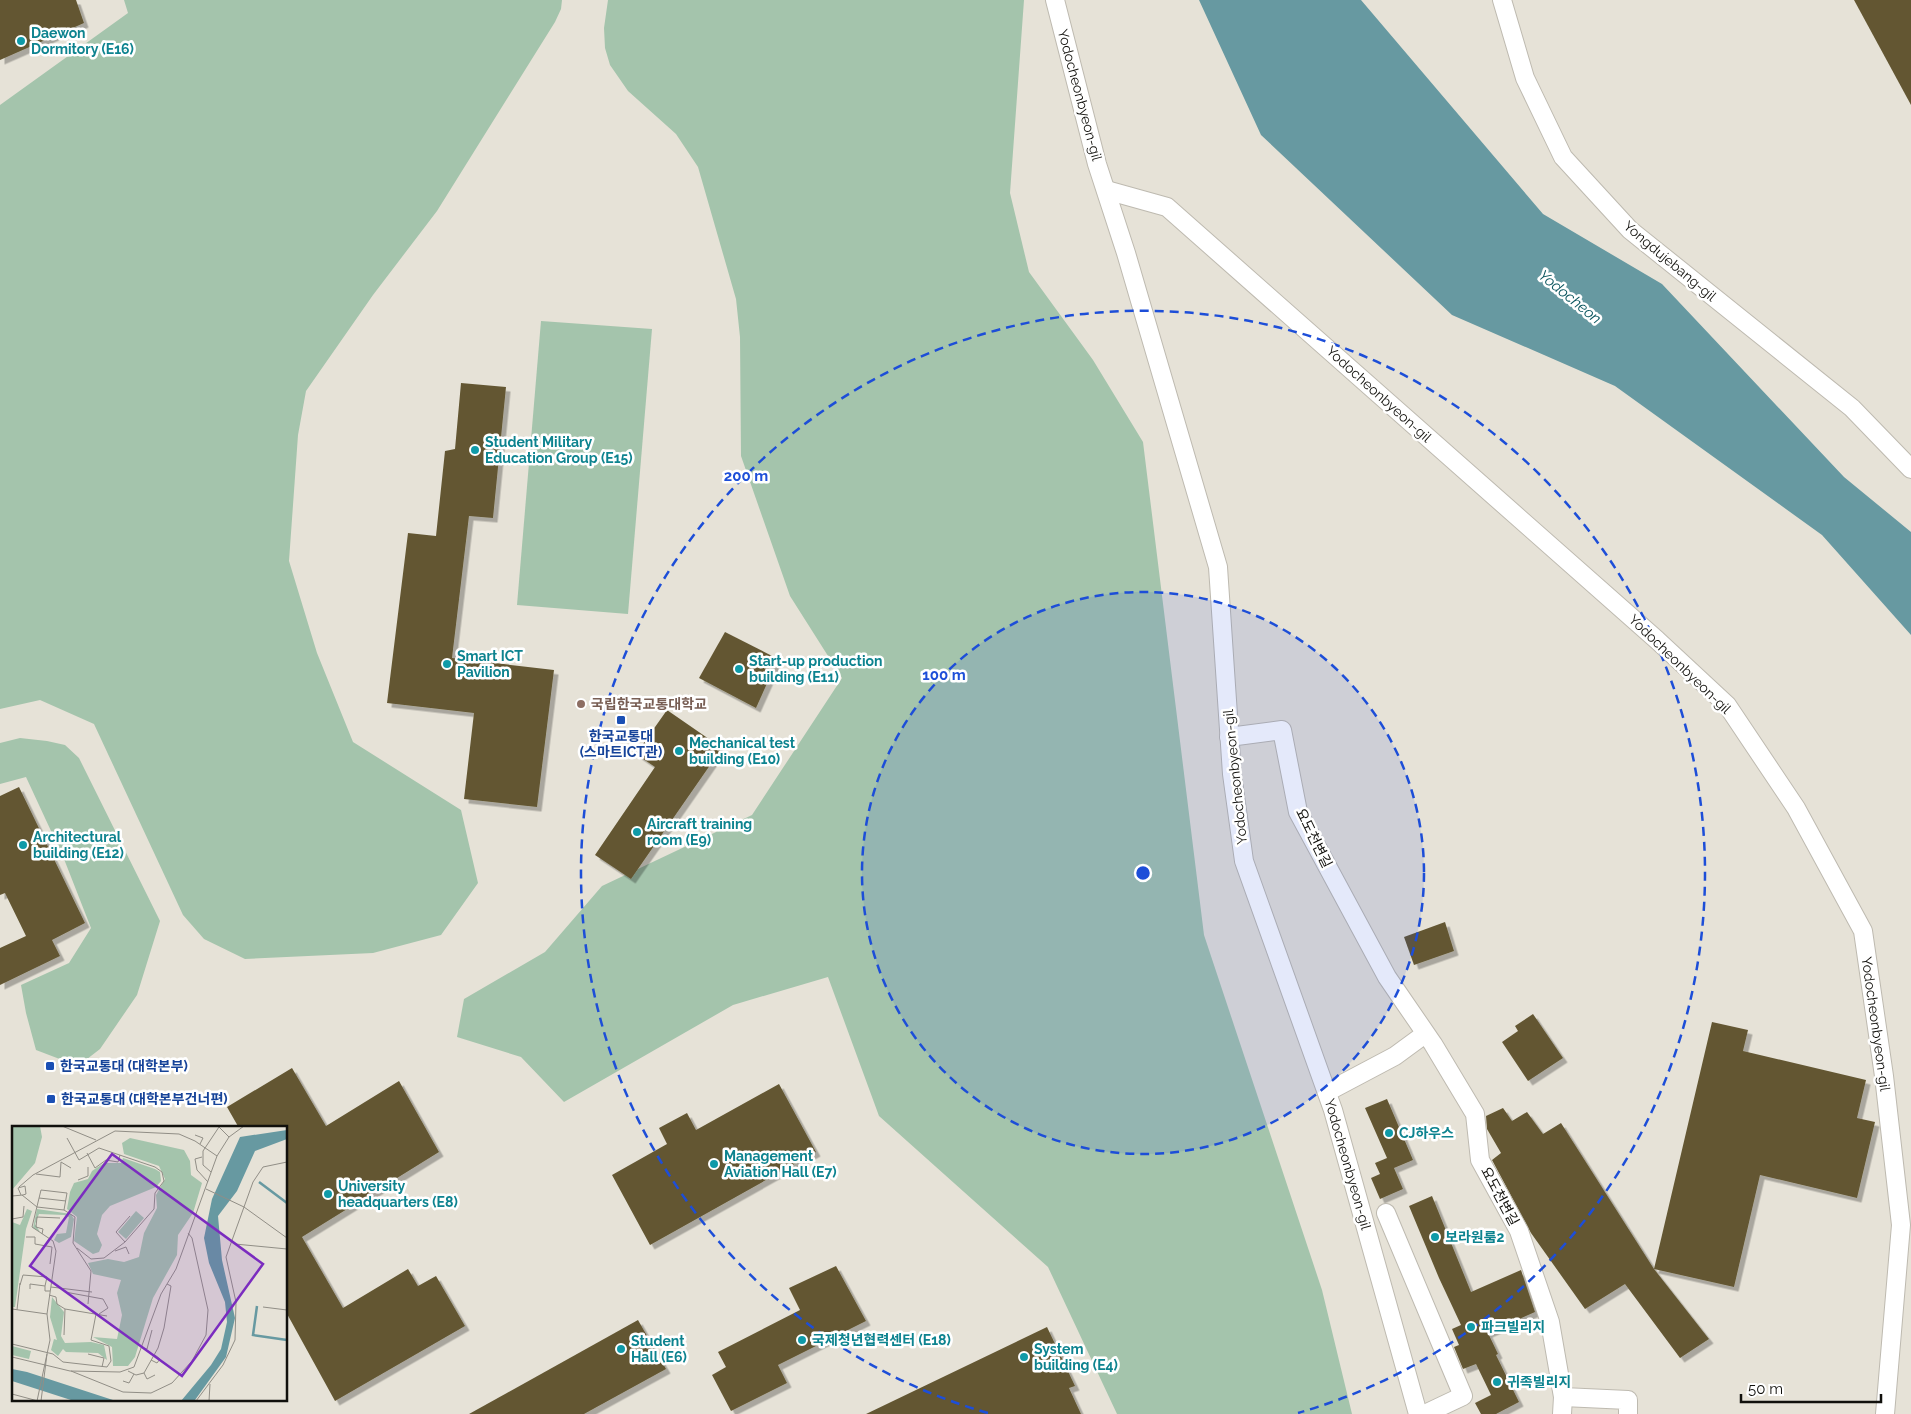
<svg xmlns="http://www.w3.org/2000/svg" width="1911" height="1414" font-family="Raleway,'Noto Sans KR',sans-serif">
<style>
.green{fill:#a4c4ac}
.water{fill:#6799a1}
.building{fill:#635733;filter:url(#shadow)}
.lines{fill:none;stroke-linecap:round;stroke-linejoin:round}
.minor-casing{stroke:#bebab0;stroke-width:20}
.minor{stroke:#fff;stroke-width:18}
.ring{fill:none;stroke:#1d4ed8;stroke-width:2.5;stroke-dasharray:9 6}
.culture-dot{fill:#0f9aa8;stroke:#fff;stroke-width:2}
.education-dot{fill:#8d6e63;stroke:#fff;stroke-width:2}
.transit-dot{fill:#1a4fb4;stroke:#fff;stroke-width:2}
.labels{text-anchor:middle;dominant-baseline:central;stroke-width:5;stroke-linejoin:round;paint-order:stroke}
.culture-label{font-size:14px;font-weight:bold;fill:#0d838f;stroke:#fff;text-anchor:start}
.street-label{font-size:14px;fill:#11100c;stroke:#fff}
.education-label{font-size:14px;font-weight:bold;fill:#785e54;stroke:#fff;text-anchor:start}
.transit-label{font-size:14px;font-weight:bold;fill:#164399;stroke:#fff;text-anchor:start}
.water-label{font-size:15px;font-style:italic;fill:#09555e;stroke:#fff}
.inset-river{fill:none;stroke:#6799a1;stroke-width:2.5}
.inset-road{fill:none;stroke:#918e86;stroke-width:1}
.view{fill:#7b2cbf;fill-opacity:0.15;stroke:#7b2cbf;stroke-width:2.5}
.inset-edge{fill:none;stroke:#11100c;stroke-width:2.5}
.centre{fill:#1d4ed8;stroke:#fff;stroke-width:2.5}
.ring-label{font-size:15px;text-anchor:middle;font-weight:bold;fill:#1d4ed8;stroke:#fff;stroke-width:5;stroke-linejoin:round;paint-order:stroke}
</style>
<defs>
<filter id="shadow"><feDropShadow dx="4.5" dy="4.5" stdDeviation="0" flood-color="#0004"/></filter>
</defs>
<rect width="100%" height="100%" fill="#e6e2d7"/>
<!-- green -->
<g class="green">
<path d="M124 0H562L561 9 555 22 437 211 373 295 306 391 298 435 289 561 317 653 353 742 461 810 478 883 441 935 373 953 245 959 204 939 183 915 94 724 40 700 0 709V105L128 13Z"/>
<path d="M608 0H1024L1010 193 1029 272 1093 360 1143 442 1204 935 1322 1290 1352 1414H1117L1048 1267 879 1116 828 977 733 1005 564 1102 521 1057 457 1037 464 999 545 952 602 886 752 815 842 678 790 596 741 456 740 337 736 299 698 167 676 134 628 91 610 65 605 48 604 28Z"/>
<path d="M541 321 652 329 628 614 517 605Z"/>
<path d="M20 738 47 741 65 745 79 758 160 921 137 995 100 1049 78 1066 36 1050 26 1013 21 985 69 963 91 928 64 859 26 777 0 784V743Z"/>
</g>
<!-- water -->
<path class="water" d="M1199 0H1361L1543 214 1662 284 1844 477 1911 532V635L1822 535 1615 386 1452 315 1261 135Z"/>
<!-- building -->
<g class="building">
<path d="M0 0H76L84 23 0 60Z"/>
<path d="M1854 0H1911V105Z"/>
<path d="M461 383 506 387 493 518 469 516 452 658 554 670 537 807 464 799 474 713 387 703 408 533 436 536 445 451 455 449Z"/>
<path d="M725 632 778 659 756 708 699 678Z"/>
<path d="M667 710 722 748 631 879 595 855 655 767 636 754Z"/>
<path d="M19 787 85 923 52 940 60 956 0 985V948L26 936 5 893 0 895V796Z"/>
<path d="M1445 922 1454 951 1414 965 1404 937Z"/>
<path d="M1533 1014 1563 1058 1528 1081 1502 1042 1518 1031 1515 1026Z"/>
<path d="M1712 1022 1748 1030 1743 1051 1866 1080 1857 1118 1875 1122 1857 1198 1760 1175 1734 1287 1654 1269Z"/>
<path d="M292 1068 326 1126 399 1081 439 1152 302 1237 343 1308 408 1269 418 1286 436 1276 465 1326 335 1401 286 1312V1128H239L227 1107Z"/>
<path d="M779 1084 816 1152 650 1245 612 1175 667 1144 659 1128 687 1113 696 1130Z"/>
<path d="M1387 1099 1413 1160 1394 1168 1403 1189 1380 1199 1371 1178 1380 1174 1375 1163 1387 1158 1365 1108Z"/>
<path d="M1503 1108 1512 1121 1527 1112 1543 1134 1561 1123 1654 1269 1709 1339 1680 1358 1625 1284 1585 1309 1531 1233 1492 1160 1501 1153 1487 1129 1486 1116Z"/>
<path d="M1432 1196 1471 1292 1521 1270 1535 1312 1488 1333 1498 1354 1496 1355 1519 1402 1496 1414H1481L1475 1403 1491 1395 1476 1364 1463 1369 1454 1347 1459 1345 1452 1329 1461 1325 1439 1278 1409 1206Z"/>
<path d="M836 1266 866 1321 778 1365 787 1383 731 1411 712 1375 726 1367 718 1352 800 1310 789 1288Z"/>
<path d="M638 1320 666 1369 584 1414H469Z"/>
<path d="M1047 1327 1075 1386 1069 1388 1081 1414H866Z"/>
</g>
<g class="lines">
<defs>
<g id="minor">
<path d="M1055 0 1097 164 1126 253 1218 567 1232 774 1244 861 1333 1110 1418 1414"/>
<path d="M1502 0 1525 78 1563 157 1630 230 1852 408 1911 469"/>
<path d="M1106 190 1167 207 1657 640 1727 705 1796 808 1863 931 1884 1076 1901 1225 1885 1414"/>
<path d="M1229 737 1282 730 1298 812 1387 977 1433 1044 1475 1114 1480 1160 1519 1231 1550 1322 1563 1397 1562 1414"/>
<path d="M1327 1092 1395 1056 1425 1034"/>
<path d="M1386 1213 1463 1396 1425 1414"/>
<path d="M1563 1397 1628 1400V1414"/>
</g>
</defs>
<!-- minor casing -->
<use href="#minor" class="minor-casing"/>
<!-- minor -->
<use href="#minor" class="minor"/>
</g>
<!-- distance rings -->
<circle cx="1143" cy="873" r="281" fill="#1d4ed8" fill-opacity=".12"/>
<g class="ring">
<circle cx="1143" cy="873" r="281"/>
<path d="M988 1413A562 562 0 1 1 1298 1413"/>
</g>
<!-- markers -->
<g class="culture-dot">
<circle cx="21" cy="41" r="5"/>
<circle cx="475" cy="450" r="5"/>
<circle cx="447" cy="664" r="5"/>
<circle cx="739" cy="669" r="5"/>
<circle cx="679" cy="751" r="5"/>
<circle cx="637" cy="832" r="5"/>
<circle cx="23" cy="845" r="5"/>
<circle cx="1389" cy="1133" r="5"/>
<circle cx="714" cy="1164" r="5"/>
<circle cx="328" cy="1194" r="5"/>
<circle cx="1435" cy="1237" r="5"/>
<circle cx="1471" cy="1327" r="5"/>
<circle cx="802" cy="1340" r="5"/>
<circle cx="621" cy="1349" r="5"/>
<circle cx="1024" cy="1357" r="5"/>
<circle cx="1497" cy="1382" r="5"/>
</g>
<circle class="education-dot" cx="581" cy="704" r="5"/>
<g class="transit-dot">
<rect x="616" y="715" width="10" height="10" rx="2.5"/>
<rect x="45" y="1061" width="10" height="10" rx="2.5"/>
<rect x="46" y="1094" width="10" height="10" rx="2.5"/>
</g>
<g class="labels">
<!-- culture labels -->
<g class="culture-label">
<text x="31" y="33">Daewon<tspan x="31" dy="16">Dormitory (E16)</tspan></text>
<text x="485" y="442">Student Military<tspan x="485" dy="16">Education Group (E15)</tspan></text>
<text x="457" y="656">Smart ICT<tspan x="457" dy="16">Pavilion</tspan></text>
<text x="749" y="661">Start-up production<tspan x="749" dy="16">building (E11)</tspan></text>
<text x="689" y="743">Mechanical test<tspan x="689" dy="16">building (E10)</tspan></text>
<text x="647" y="824">Aircraft training<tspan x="647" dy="16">room (E9)</tspan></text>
<text x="33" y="837">Architectural<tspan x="33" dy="16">building (E12)</tspan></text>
<text x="1399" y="1133">CJ하우스</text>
<text x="724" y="1156">Management<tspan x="724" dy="16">Aviation Hall (E7)</tspan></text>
<text x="338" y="1186">University<tspan x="338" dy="16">headquarters (E8)</tspan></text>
<text x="1445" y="1237">보라원룸2</text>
<text x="1481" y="1327">파크빌리지</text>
<text x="812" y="1340">국제청년협력센터 (E18)</text>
<text x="631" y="1341">Student<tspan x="631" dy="16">Hall (E6)</tspan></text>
<text x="1034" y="1349">System<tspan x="1034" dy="16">building (E4)</tspan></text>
<text x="1507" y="1382">귀족빌리지</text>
</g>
<!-- street labels -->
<g class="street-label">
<text transform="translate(1080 95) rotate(75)">Yodocheonbyeon-gil</text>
<text transform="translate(1670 261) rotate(40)">Yongdujebang-gil</text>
<text transform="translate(1379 394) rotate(42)">Yodocheonbyeon-gil</text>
<text transform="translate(1680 664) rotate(44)">Yodocheonbyeon-gil</text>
<text transform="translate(1235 777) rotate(-96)">Yodocheonbyeon-gil</text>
<text transform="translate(1314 838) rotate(64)">요도천변길</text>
<text transform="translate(1876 1024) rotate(82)">Yodocheonbyeon-gil</text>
<text transform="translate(1348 1164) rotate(74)">Yodocheonbyeon-gil</text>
<text transform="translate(1500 1196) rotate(62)">요도천변길</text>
</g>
<!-- education labels -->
<g class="education-label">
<text x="591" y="704">국립한국교통대학교</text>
</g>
<!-- transit labels -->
<g class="transit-label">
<text x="621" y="736" text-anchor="middle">한국교통대<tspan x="621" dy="16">(스마트ICT관)</tspan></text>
<text x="60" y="1066">한국교통대 (대학본부)</text>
<text x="61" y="1099">한국교통대 (대학본부건너편)</text>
</g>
<!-- water labels -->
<g class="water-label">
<text transform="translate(1570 297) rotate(39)">Yodocheon</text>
</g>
</g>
<!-- overview -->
<g transform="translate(12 1126)">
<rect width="275" height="275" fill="#e6e2d7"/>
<path d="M0 0H28L30 11 23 37 0 64ZM118 12 172 24 178 35 179 49 190 57 181 87 166 109 165 129 141 172 123 231 116 240H101L100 221 81 211 105 213 110 189 105 167 109 154 81 148 76 137 96 133 112 136 127 131 132 107 145 82 144 69 153 53 147 40 112 28 110 17ZM111 32 143 43 148 46 149 55 144 61 98 80 90 89 85 108 90 119 87 126 81 128 62 115 65 91 55 83 58 66 62 57 76 53 80 45 92 37H109ZM15 83 20 85 14 103 3 181H0V96L8 99ZM25 83 59 88 62 93 59 111 47 117 42 114 45 108 54 107 57 91 52 89 27 88 23 98 28 106 21 102ZM124 85 132 92 114 113 106 106ZM40 171 52 186 49 210 53 217 79 216 92 219 95 234 86 227 54 226 51 223 46 230 39 224 42 213 45 214 38 191ZM0 220 19 225 17 233 0 229Z" fill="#a4c4ac"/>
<path d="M275 4V13L243 25 225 65 206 90 210 134 223 192 214 231 183 274 169 275 199 239 209 223 215 196 213 176 197 137 192 112 200 73 228 11ZM0 243 15 246 104 275H62L0 255Z" fill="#6799a1"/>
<path class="inset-river" d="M247 56 275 77M245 180 241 209 275 214"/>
<path class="inset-road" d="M50 0 84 14M183 9 191 12 188 18M55 12 67 34 87 22 143 41 150 46 152 55 143 67 142 83 113 116M75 27 83 42 94 34 106 36 108 29M190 31 183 33 185 44 196 56M199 46 191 39V25L207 1 217 11M24 48 48 51 49 36 59 42M66 54 76 50V41M7 61 21 49 103 5 167 8 183 15 205 30M194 63 232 81 275 112M10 69 25 81M0 70 11 69 14 68 13 60 6 62 9 69M27 72 54 75M25 81 52 84 63 91 61 117 79 145 76 178M0 93 11 91 12 80M30 108 31 103 24 101 25 91 48 92M14 111H23V118L40 121 38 138M223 118 275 123M65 122 79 133 92 132 113 116 104 106 118 90M103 125 114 121 117 128M8 159 11 149 35 151 33 160M39 161 80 166M18 163V158L33 160V165H38M53 166 91 173 96 182 87 188M37 169 44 171 45 178 53 183 95 190M251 181 275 184M0 183 35 188M5 184 8 157M52 209 53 183M0 218 41 228 51 236 95 241 99 235 97 220 79 214 84 188M131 222 135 223 140 204M76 228 92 232 90 241M0 231 58 245 108 246 122 241 149 168 164 143 205 30 217 11 232 0M139 234 145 237 148 233 143 229M59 245 111 266 139 267 160 257 180 235 194 209 196 184 180 112 176 107M116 245 124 249 132 247 135 253 143 249M132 247 146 222 152 202 159 160 155 158M111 255 117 257 122 248M0 268 26 275M25 275 38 214 35 188 44 125 41 115 20 101 29 64 55 67 52 84M29 275 35 228M184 275 211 239 223 214 224 176 214 131 241 56 251 41 275 36M197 275 198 258"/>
<path class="view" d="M100 28 251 138 170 250 18 140Z"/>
<rect width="275" height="275" class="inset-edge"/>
</g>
<circle cx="1143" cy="873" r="8" class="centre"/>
<g class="ring-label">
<text x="746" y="481">200 m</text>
<text x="944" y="680">100 m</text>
</g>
<!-- scale -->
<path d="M1741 1394v8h140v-8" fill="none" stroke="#11100c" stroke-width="2.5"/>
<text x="1748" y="1394" font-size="15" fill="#11100c" stroke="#ffffff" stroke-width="4" paint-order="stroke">50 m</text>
</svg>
